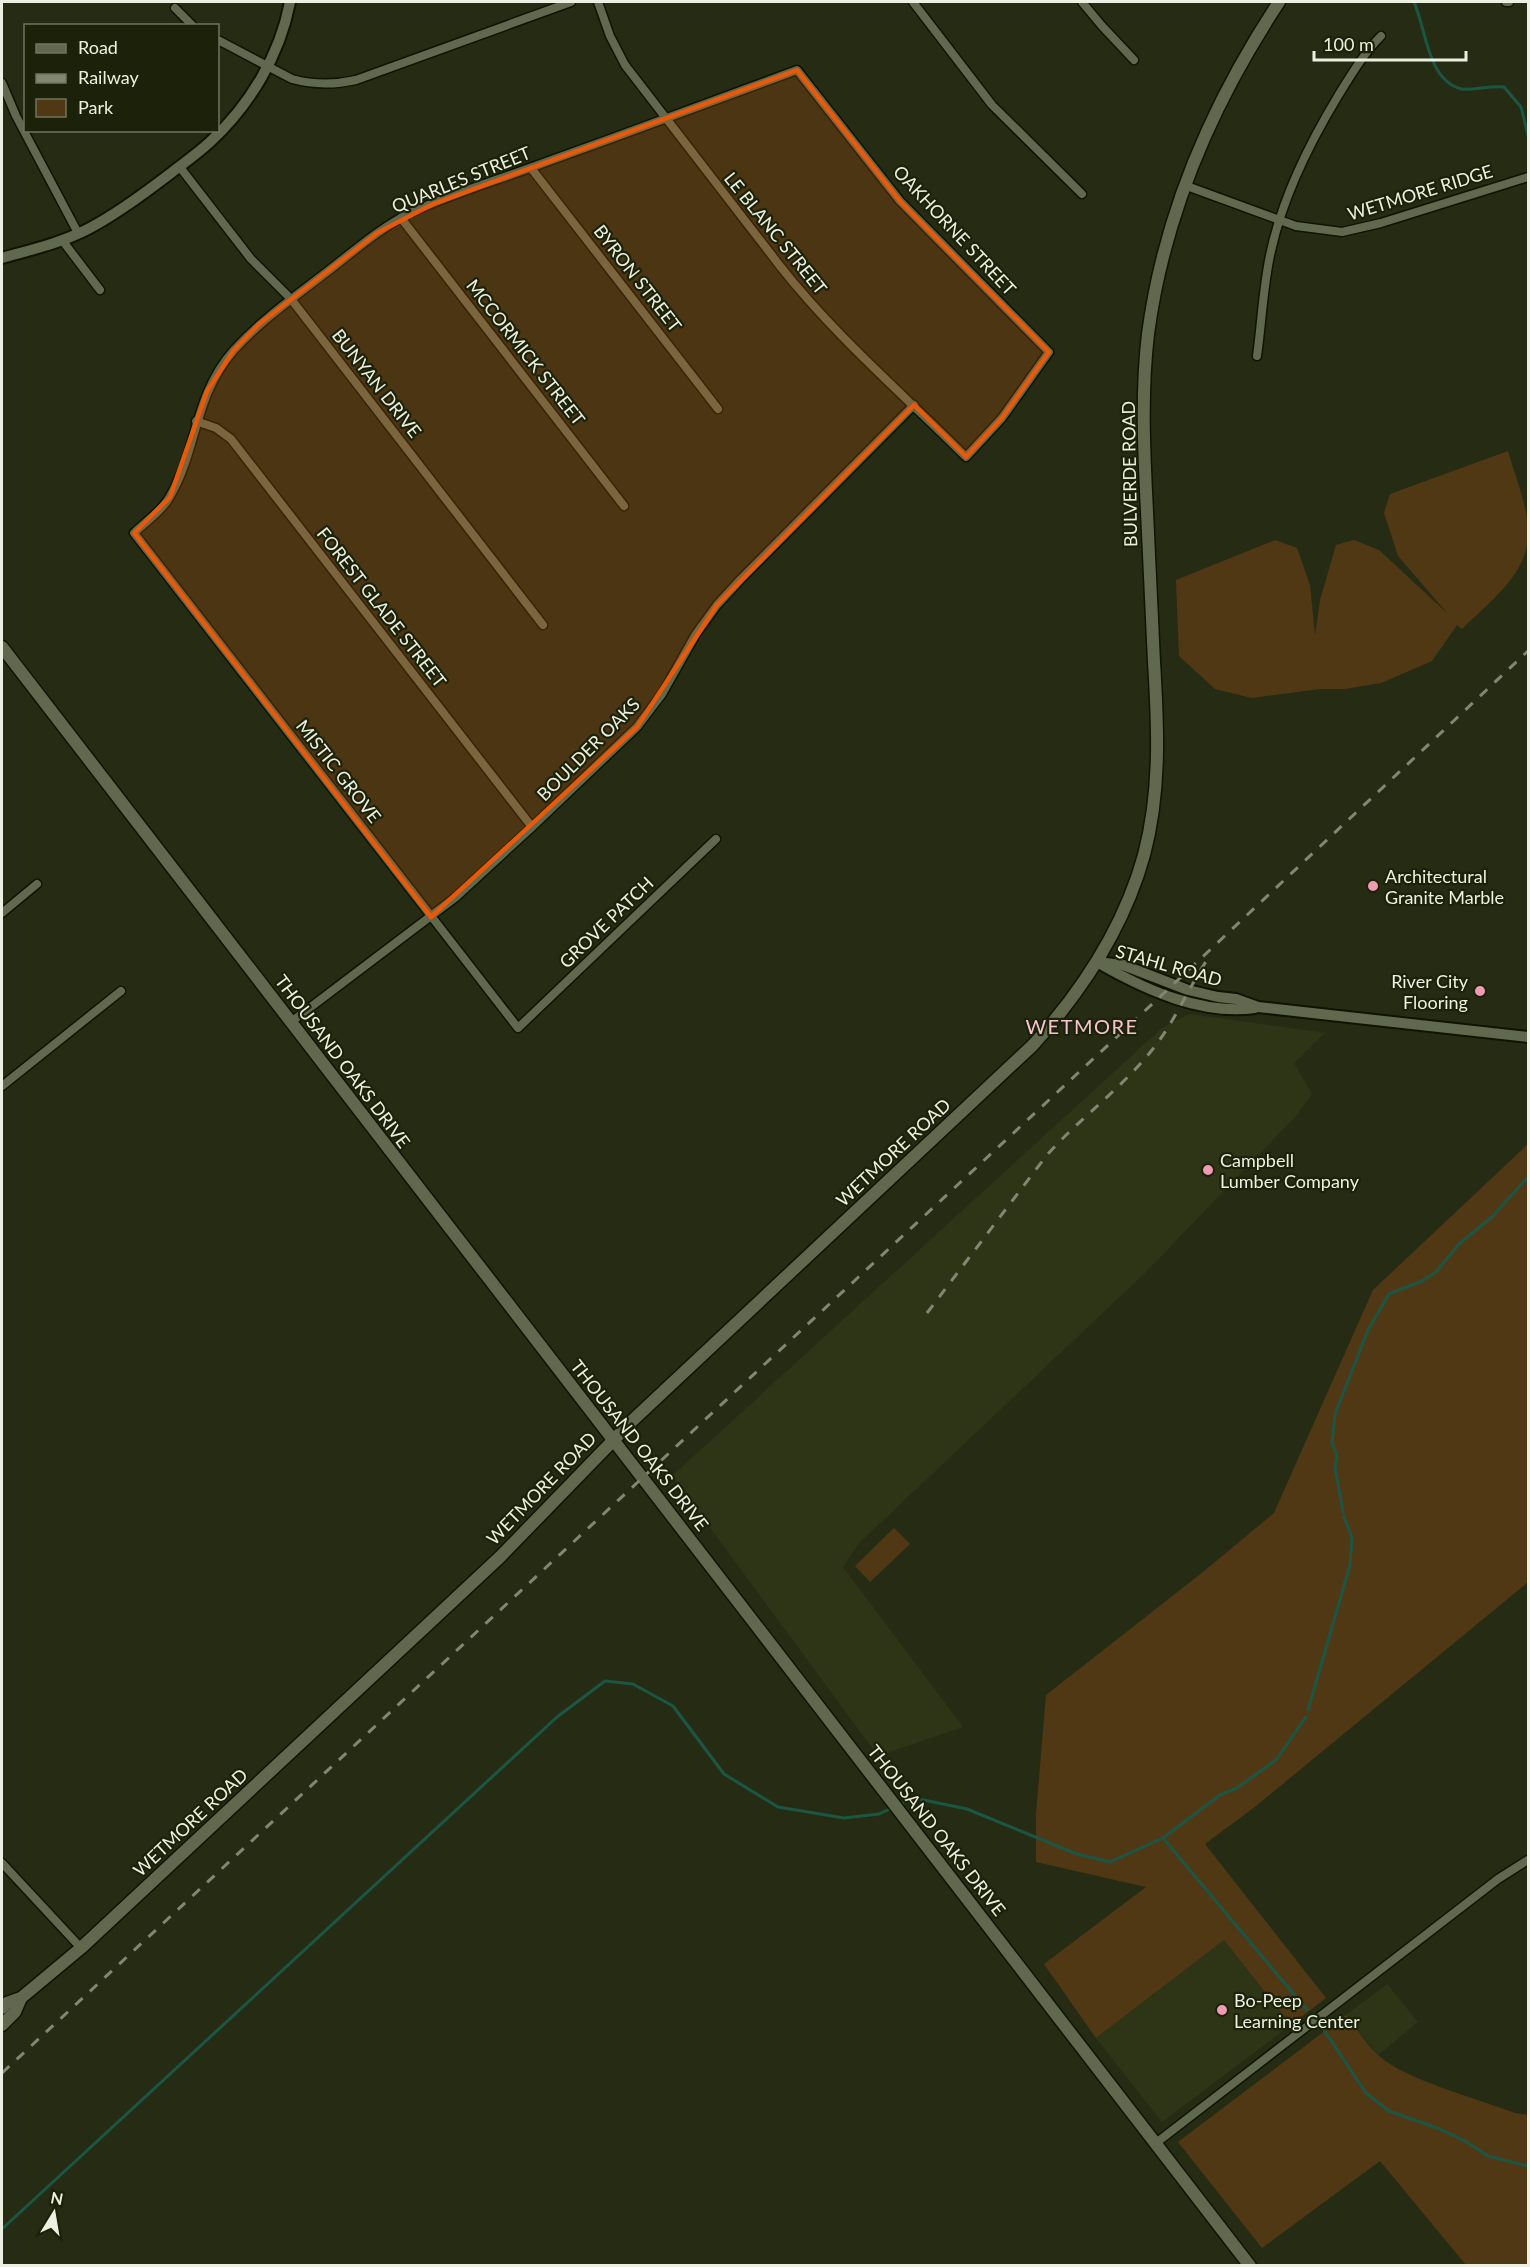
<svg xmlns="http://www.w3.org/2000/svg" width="1530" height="2267" font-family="Lato,sans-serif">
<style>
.built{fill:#2e3516}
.green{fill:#513815}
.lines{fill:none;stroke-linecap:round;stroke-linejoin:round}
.stream{stroke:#1b5644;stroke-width:3}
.minor-casing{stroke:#0f1401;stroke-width:11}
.tertiary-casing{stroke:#0f1401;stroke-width:14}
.secondary-casing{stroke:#0f1401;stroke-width:15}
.minor{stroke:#60684d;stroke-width:8}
.tertiary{stroke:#60684d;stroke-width:10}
.secondary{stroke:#60684d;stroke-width:12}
.rail{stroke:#818773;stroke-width:3;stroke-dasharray:10 10;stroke-linecap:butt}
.marked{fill:#e8590c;fill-opacity:0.2;stroke:#e8590c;stroke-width:4.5;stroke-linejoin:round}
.poi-dot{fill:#f19ab3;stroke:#1c220a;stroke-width:2}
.labels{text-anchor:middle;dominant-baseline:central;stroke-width:4.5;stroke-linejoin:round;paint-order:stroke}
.street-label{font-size:18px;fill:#ebf0e1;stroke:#1c220a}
.poi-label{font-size:18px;fill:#ebf0e1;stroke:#1c220a;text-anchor:start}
.neighbourhood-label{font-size:20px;letter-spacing:1.5px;fill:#f5c3d0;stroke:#1c220a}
</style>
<rect width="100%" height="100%" fill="#262c14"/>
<!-- built -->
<g class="built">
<path d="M1189 1014 1325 1033 1294 1063 1312 1094 1296 1116 1144 1274 859 1543 843 1567 963 1727 878 1756 672 1476 1162 1028Z"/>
<path d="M1224 1940 1291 2025 1162 2122 1096 2038Z"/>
<path d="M1387 1984 1418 2022 1378 2055 1346 2015Z"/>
</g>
<!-- green -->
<g class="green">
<path d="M1508 451C1515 476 1530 512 1528 537 1526 576 1487 604 1462 629L1457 625 1432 661 1381 683 1344 689H1320L1252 698 1215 689 1179 656 1176 580 1275 540 1297 548 1310 585 1315 635 1320 600 1336 545 1354 540 1379 550 1448 614 1398 556 1384 513 1390 494Z"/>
<path d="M1528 1144V1582L1256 1806 1205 1844 1326 1998 1291 2025 1224 1940 1096 2038 1044 1964 1146 1887 1036 1862V1814L1046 1695 1203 1572 1274 1513 1373 1290Z"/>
<path d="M894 1528 910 1544 870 1582 855 1566Z"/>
<path d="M1346 2015C1357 2028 1366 2044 1378 2055 1403 2079 1481 2100 1515 2113L1528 2115V2265H1466L1380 2161 1262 2248 1178 2142Z"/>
</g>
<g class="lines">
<!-- stream -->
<g class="stream">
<path d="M1414 2C1426 28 1427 81 1462 89 1472 91 1491 85 1504 87L1521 107 1528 135"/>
<path d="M1343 1512 1335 1467 1337 1456 1332 1443 1335 1414 1368 1330 1389 1294 1422 1281 1436 1272 1460 1243 1492 1217 1528 1177"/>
<path d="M1308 1710 1350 1565 1352 1538 1344 1517"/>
<path d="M898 1805 914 1798 967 1809 1077 1854 1110 1862 1163 1838 1220 1795 1237 1788 1276 1760 1306 1717"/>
<path d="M1163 1838 1307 2010"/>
<path d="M1324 2030 1366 2093 1389 2111 1440 2129 1465 2141 1488 2156 1528 2166"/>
<path d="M2 2229 557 1717 605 1681 633 1684 673 1706 724 1774 778 1807 844 1818 879 1814 892 1808"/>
</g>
<defs>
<g id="minor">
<path d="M598 2 610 36 625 65 780 266C835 336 903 394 966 457L1002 418 1049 352 900 201 797 70C714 101 630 132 546 162 501 179 453 193 410 213 380 228 354 251 328 271 296 296 262 319 234 350 193 396 198 450 169 498 161 512 145 522 134 533L518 1028 716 839"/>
<path d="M913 2 992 105 1082 194"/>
<path d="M1082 2 1102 26 1134 60"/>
<path d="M1506 2H1509"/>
<path d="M175 8 193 26"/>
<path d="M218 40 292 79C314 85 334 85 356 80L571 2"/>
<path d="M2 83 16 116 78 233"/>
<path d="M179 166 251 259 291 299 543 625"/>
<path d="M531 168 718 409"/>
<path d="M1184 185 1296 226 1342 232 1381 223 1528 177"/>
<path d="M401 218 624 506"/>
<path d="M62 240 100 290"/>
<path d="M1257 356C1262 321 1263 285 1271 251 1283 196 1309 144 1338 96 1351 75 1364 53 1381 36"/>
<path d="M196 421 216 428 231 439 532 827"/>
<path d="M2 913 37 884"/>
<path d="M291 1022 456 897 532 827 637 727 662 694 696 634 717 605 741 579 914 405"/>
<path d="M2 1086 121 991"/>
<path d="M2 1863 81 1948"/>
<path d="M1156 2143 1498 1879 1528 1860"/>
</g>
<g id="tertiary">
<path d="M2 258C30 250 61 243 88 229 117 214 145 193 171 173 184 163 198 153 210 142 250 105 280 55 290 2"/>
<path d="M1097 962 1123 965 1188 990 1218 997 1236 999 1258 1007 1528 1037"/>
<path d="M1102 965C1148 991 1202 1015 1255 1008"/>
</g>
<g id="secondary">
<path d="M2 647 1250 2266"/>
<path d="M2 2008 7 2003 21 1998 81 1948 500 1557 633 1420 1033 1045C1083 990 1124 927 1144 855 1161 791 1158 727 1154 662 1152 612 1149 562 1147 512 1144 453 1141 393 1148 334 1164 214 1213 102 1279 2"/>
<path d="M2 2025 15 2012 21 1998"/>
</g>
</defs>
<!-- minor casing -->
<use href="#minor" class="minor-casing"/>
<!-- tertiary casing -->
<use href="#tertiary" class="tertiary-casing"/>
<!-- secondary casing -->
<use href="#secondary" class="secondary-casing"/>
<!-- minor -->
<use href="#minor" class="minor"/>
<!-- tertiary -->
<use href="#tertiary" class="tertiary"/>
<!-- secondary -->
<use href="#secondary" class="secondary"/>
<!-- rail -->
<g class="rail">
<path d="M927 1313 1047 1155C1080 1118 1121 1089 1152 1050 1174 1023 1188 989 1207 960"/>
<path d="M2 2073 1163 994 1528 651"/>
</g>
</g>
<!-- marked area -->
<path class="marked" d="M797 70 900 201 1049 352 1002 418 966 457 914 405 717 605 637 727 431 917 134 533 170 497 207 391 233 351 259 324 377 233 433 204Z"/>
<!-- markers -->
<g class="poi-dot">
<circle cx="1373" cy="886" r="6"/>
<circle cx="1480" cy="991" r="6"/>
<circle cx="1208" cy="1170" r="6"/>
<circle cx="1222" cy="2010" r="6"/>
</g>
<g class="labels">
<!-- street labels -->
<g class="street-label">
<text transform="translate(461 179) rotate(-22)">QUARLES STREET</text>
<text transform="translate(1420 192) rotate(-17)">WETMORE RIDGE</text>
<text transform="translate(955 230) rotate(47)">OAKHORNE STREET</text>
<text transform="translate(776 233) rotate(51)">LE BLANC STREET</text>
<text transform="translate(638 278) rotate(52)">BYRON STREET</text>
<text transform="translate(526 352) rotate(52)">MCCORMICK STREET</text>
<text transform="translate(377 383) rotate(52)">BUNYAN DRIVE</text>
<text transform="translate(1129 474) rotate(-91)">BULVERDE ROAD</text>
<text transform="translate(382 607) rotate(52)">FOREST GLADE STREET</text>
<text transform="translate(588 749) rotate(-45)">BOULDER OAKS</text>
<text transform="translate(339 771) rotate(52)">MISTIC GROVE</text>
<text transform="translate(606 922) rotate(-44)">GROVE PATCH</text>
<text transform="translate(1169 965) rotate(16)">STAHL ROAD</text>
<text transform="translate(343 1061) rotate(53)">THOUSAND OAKS DRIVE</text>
<text transform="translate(893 1152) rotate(-43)">WETMORE ROAD</text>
<text transform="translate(640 1445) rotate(52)">THOUSAND OAKS DRIVE</text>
<text transform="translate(541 1488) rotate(-46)">WETMORE ROAD</text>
<text transform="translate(190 1822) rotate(-43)">WETMORE ROAD</text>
<text transform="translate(937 1830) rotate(52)">THOUSAND OAKS DRIVE</text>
</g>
<!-- poi labels -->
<g class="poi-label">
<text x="1385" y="876">Architectural<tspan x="1385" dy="21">Granite Marble</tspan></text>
<text x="1468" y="981" text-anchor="end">River City<tspan x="1468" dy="21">Flooring</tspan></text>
<text x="1220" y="1160">Campbell<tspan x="1220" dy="21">Lumber Company</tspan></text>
<text x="1234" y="2000">Bo-Peep<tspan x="1234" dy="21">Learning Center</tspan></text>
</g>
<!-- neighbourhood labels -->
<g class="neighbourhood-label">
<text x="1082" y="1026">WETMORE</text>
</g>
</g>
<!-- border -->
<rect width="1530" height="2267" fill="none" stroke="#ebf0e1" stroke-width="6"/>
<!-- legend -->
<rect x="24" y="24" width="195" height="108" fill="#1c220a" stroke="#6f7460" stroke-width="1.5"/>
<rect x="36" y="44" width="30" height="9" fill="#60684d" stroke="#6f7460" stroke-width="1.5"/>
<text x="78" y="54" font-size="18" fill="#ebf0e1">Road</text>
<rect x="36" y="74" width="30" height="9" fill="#818773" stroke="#6f7460" stroke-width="1.5"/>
<text x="78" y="84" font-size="18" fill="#ebf0e1">Railway</text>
<rect x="36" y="99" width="30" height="18" fill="#513815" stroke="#6f7460" stroke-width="1.5"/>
<text x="78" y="114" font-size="18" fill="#ebf0e1">Park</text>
<!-- north arrow -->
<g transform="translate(54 2213) rotate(11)" stroke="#1c220a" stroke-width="4.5" paint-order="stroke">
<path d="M0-4.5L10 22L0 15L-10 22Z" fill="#ebf0e1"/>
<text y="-9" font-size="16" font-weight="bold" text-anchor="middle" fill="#ebf0e1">N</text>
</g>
<!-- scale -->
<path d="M1314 51v9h152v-9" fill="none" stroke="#ebf0e1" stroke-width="3"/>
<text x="1323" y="51" font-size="18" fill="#ebf0e1" stroke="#1c220a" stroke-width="4.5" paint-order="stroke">100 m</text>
</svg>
